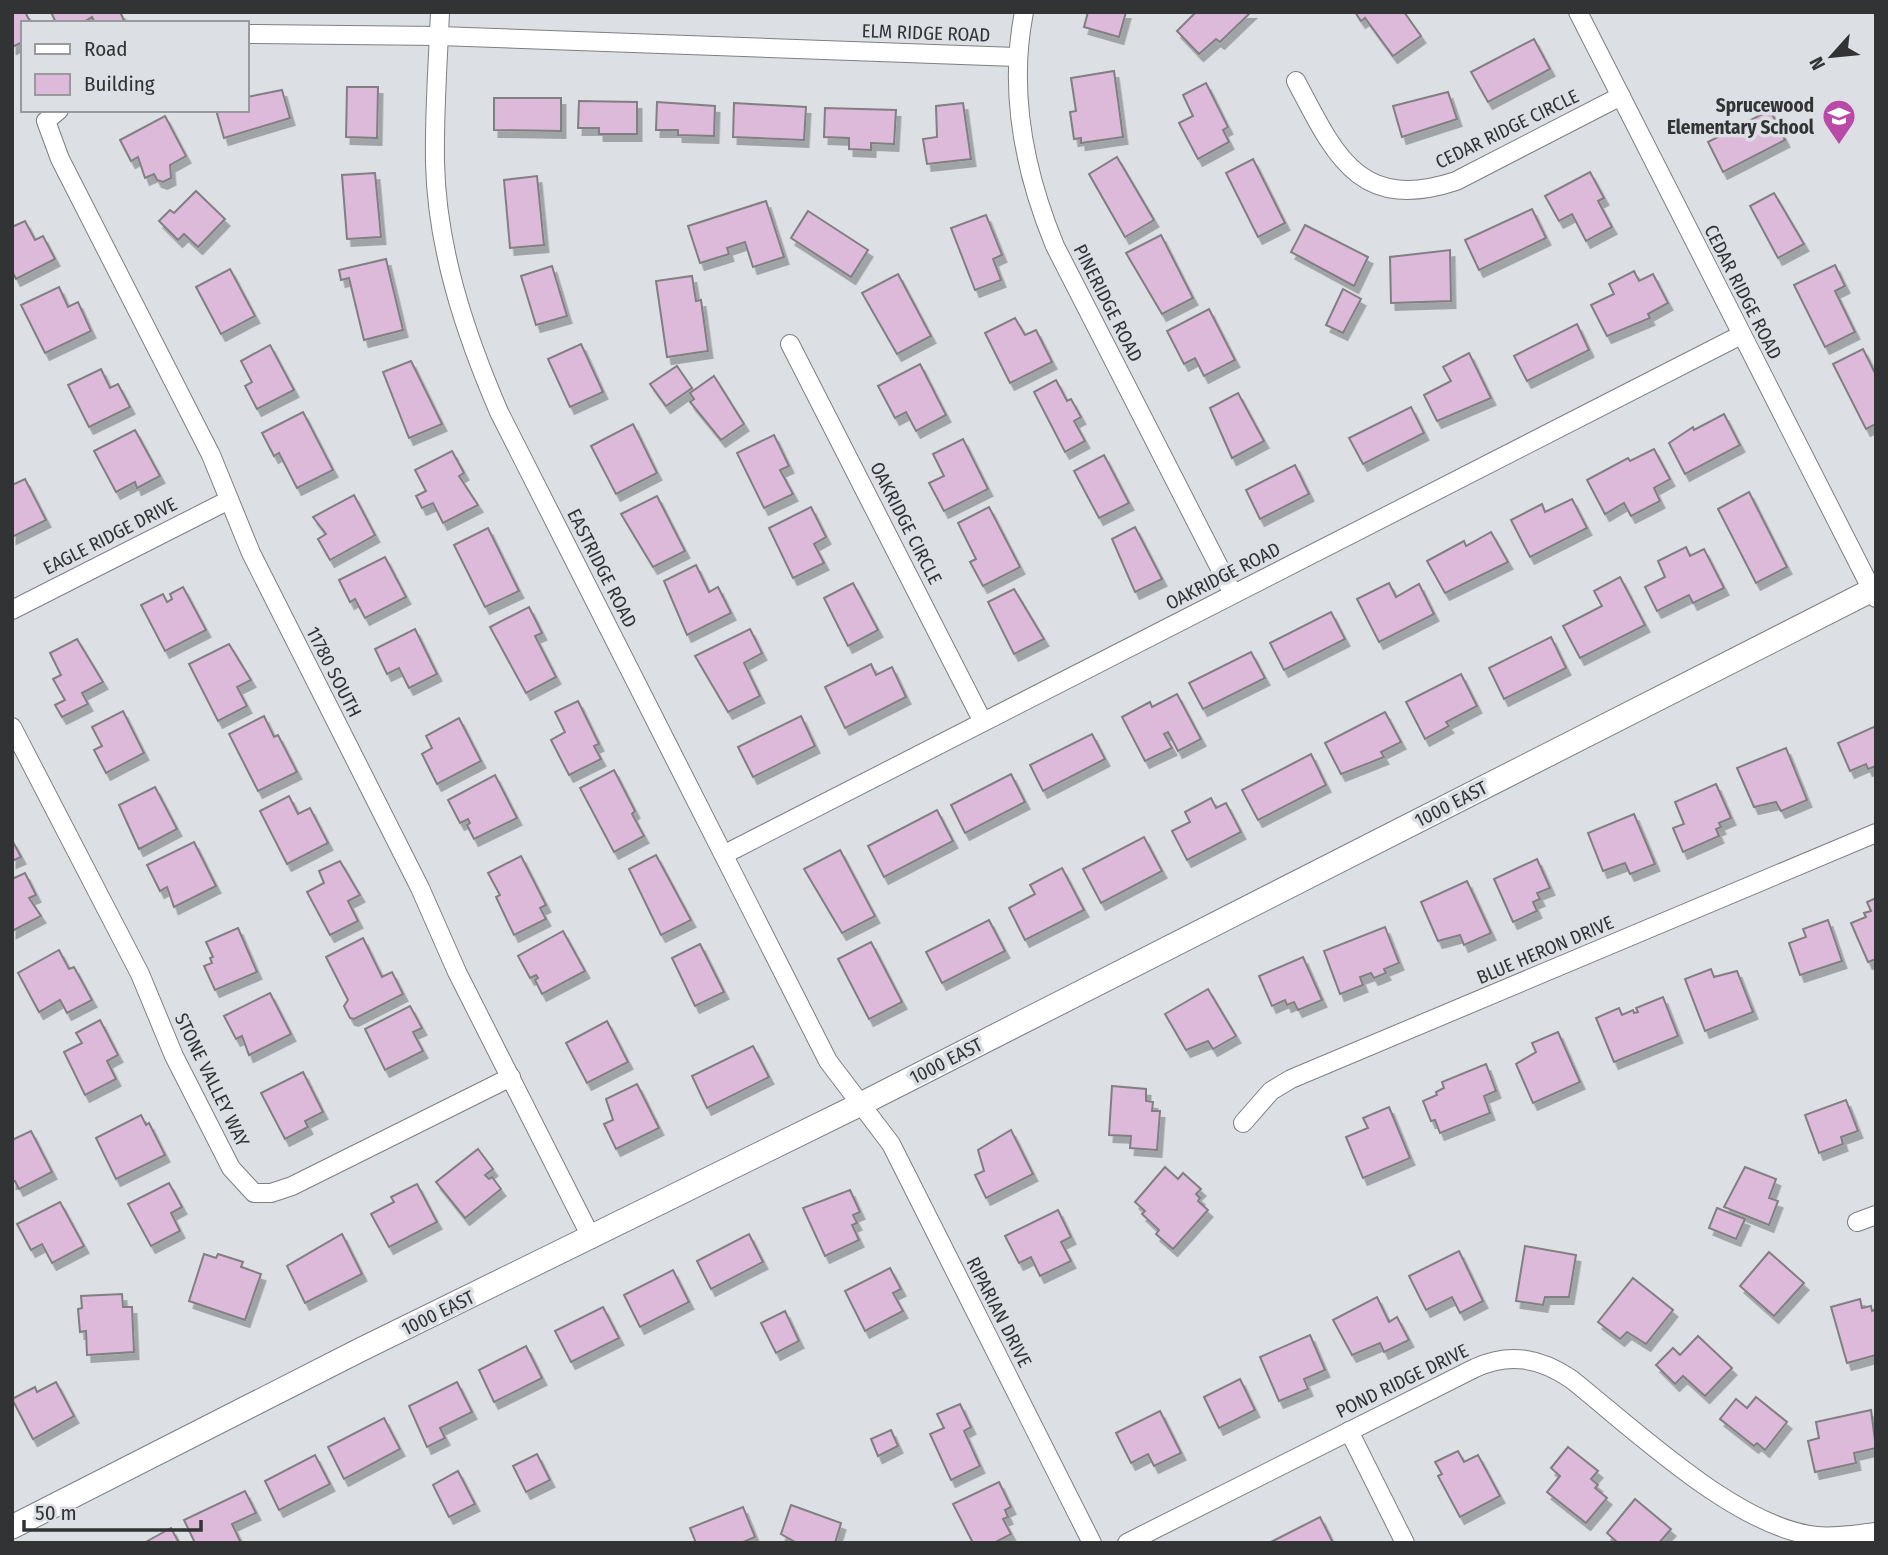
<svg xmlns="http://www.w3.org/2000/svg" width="1888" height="1555" font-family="'Fira Sans Condensed',sans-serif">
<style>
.building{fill:#ddbada;stroke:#827f82;stroke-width:2;filter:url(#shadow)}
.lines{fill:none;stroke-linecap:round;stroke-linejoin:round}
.minor-casing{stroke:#7d7f83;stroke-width:20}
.tertiary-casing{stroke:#7d7f83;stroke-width:25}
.minor{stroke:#fff;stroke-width:18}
.tertiary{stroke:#fff;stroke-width:23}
.labels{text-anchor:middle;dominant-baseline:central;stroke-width:7;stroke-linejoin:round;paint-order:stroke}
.street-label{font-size:19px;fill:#323334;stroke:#dcdfe3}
.poi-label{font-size:19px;font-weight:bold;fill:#323334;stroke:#dcdfe3;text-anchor:end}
</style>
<defs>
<filter id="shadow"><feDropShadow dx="4.5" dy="7" stdDeviation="0" flood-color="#0004"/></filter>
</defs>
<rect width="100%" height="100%" fill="#dcdfe3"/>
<!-- building -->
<g class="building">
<path d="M12 12H25L31 23H23V42L12 47Z"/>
<path d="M51 12H120L124 20 118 23H95L92 17 82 23H56Z"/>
<path d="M1088 12H1126L1119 37 1084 27Z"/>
<path d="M1196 12H1251L1220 42 1216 39 1199 54 1177 31Z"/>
<path d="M1355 12H1404L1421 36 1393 56 1365 18 1361 21Z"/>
<path d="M1534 39 1550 69 1488 102 1471 72Z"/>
<path d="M1114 71 1123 137 1081 143V138L1074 139 1070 112 1076 111 1071 78Z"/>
<path d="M1206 83 1228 127 1223 130 1229 142 1198 159 1179 123 1193 116 1183 95Z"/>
<path d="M347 87H378L377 138 346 137Z"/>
<path d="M282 90 290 118 224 138 216 110H247V97Z"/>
<path d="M1448 92 1457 119 1402 137 1393 106Z"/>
<path d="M494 98H561V131L494 130Z"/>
<path d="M579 101 637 102V134H599V128H578Z"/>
<path d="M657 102 715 106 714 136 678 135V130H656Z"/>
<path d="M734 103 806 107 804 140 733 137Z"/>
<path d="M963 103 971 159 927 164 923 139 937 137 936 106Z"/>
<path d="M825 108 896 110 894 144 871 143V150L849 149V138L824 137Z"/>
<path d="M1770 110 1785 140 1723 172 1708 142Z"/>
<path d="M165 116 186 156 170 165 171 178 163 182 157 180 154 174 145 178 138 157 131 161 120 140Z"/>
<path d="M1117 157 1154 220 1125 237 1089 174Z"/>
<path d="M1253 159 1285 223 1258 237 1226 173Z"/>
<path d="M1590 172 1604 198 1598 201 1612 227 1586 241 1572 214 1559 221 1545 196Z"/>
<path d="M375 173 381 237 347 239 342 175Z"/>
<path d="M537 176 544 245 510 248 504 180Z"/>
<path d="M196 191 225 219 198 247 184 234 178 240 159 221 170 210 174 213Z"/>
<path d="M1774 193 1804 244 1778 258 1750 206Z"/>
<path d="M766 201 784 257 753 267 745 242 727 248 729 254 700 263 688 226Z"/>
<path d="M1532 209 1546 238 1479 270 1465 240Z"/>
<path d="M808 211 868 250 851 277 791 238Z"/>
<path d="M986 215 1002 255 993 259 1001 280 975 290 951 228Z"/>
<path d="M25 221 35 240 43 236 55 259 16 279 12 271V227Z"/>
<path d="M1305 225 1368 257 1354 286 1291 252Z"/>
<path d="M1161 235 1193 298 1162 314 1126 253Z"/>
<path d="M1450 250 1451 301 1391 303 1390 257Z"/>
<path d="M386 259 403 330 364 340 349 278 341 280 339 270Z"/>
<path d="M1835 265 1845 286 1835 291 1855 332 1825 347 1794 285Z"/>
<path d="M552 266 567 316 536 325 521 276Z"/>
<path d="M230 269 255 316 221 334 196 287Z"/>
<path d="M1634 271 1639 281 1653 274 1668 303 1648 314 1650 318 1607 336 1591 305 1614 294 1609 284Z"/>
<path d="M898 274 931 336 897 354 862 293Z"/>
<path d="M692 276 696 301 701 300 708 351 667 357 656 281Z"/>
<path d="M59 287 68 307 78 302 91 331 45 353 21 305Z"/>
<path d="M1343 289 1361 299 1343 333 1326 325Z"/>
<path d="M1209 309 1235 360 1204 376 1195 358 1184 364 1167 331Z"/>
<path d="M1015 318 1025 335 1036 330 1052 362 1010 383 985 333Z"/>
<path d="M1577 324 1589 350 1527 381 1514 356Z"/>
<path d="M581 344 603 392 570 407 548 359Z"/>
<path d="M270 345 294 390 257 409 245 386 252 382 241 361Z"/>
<path d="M1863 349 1876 375V424L1866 429 1833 364Z"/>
<path d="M1469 353 1491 398 1437 421 1424 395 1451 381 1443 367Z"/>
<path d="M411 361 442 424 409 438 383 372Z"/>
<path d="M920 364 946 415 916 431 906 412 895 418 878 386Z"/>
<path d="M677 366 692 388 666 406 650 384Z"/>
<path d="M101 369 110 388 118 384 130 407 89 427 68 385Z"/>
<path d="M714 376 744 424 721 440 690 402 694 399 690 393Z"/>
<path d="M1056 380 1067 401 1071 399 1081 417 1074 421 1085 441 1065 452 1034 392Z"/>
<path d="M1238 393 1264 441 1232 458 1210 408Z"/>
<path d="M1411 407 1424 433 1363 464 1349 438Z"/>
<path d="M303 412 333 470 297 488 279 453 274 456 262 433Z"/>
<path d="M1724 414 1740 445 1685 474 1669 443 1693 427 1694 430Z"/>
<path d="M633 424 657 473 616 494 591 446Z"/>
<path d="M135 430 160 476 137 488 135 482 116 492 94 451Z"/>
<path d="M774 435 789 466 780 470 793 494 764 508 737 453Z"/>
<path d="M963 439 988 489 944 511 929 483 944 476 933 454Z"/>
<path d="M1654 449 1670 479 1654 488 1660 501 1631 516 1624 503 1605 514 1587 480 1628 458 1630 461Z"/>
<path d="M452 451 464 473 459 476 478 505 443 523 433 503 422 508 416 496 426 491 415 470Z"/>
<path d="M1104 455 1129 503 1099 518 1074 471Z"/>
<path d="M1295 465 1309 494 1260 519 1246 490Z"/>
<path d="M25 479 46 520 12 537V485Z"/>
<path d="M1749 492 1787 567 1756 583 1718 509Z"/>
<path d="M354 495 375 535 330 560 318 539 326 534 313 517Z"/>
<path d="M657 496 685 551 653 567 621 514Z"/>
<path d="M1572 499 1587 528 1530 557 1511 520 1542 504 1545 512Z"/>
<path d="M811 507 826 537 814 544 824 563 793 578 769 528Z"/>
<path d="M989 507 1020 567 983 586 970 562 976 559 958 523Z"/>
<path d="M1135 527 1162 579 1135 592 1112 539Z"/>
<path d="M488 528 519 591 485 607 454 545Z"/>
<path d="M1491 532 1508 562 1445 593 1427 561 1464 541 1466 546Z"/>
<path d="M1686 547 1690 556 1704 549 1724 588 1693 603 1689 595 1657 611 1645 587 1665 577 1658 561Z"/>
<path d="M385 557 406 597 365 618 355 599 350 602 339 580Z"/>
<path d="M696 565 709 592 718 587 731 613 687 635 664 581Z"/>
<path d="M1620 577 1645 625 1580 658 1563 626 1602 606 1594 591Z"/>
<path d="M853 583 878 630 848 646 824 598Z"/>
<path d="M1389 583 1396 597 1419 584 1434 614 1379 642 1357 599Z"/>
<path d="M183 587 206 630 165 651 141 605 163 594 167 602 172 599 170 594Z"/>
<path d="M1014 589 1044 639 1014 654 988 602Z"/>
<path d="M529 607 542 633 535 636 556 677 526 693 490 627Z"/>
<path d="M1331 612 1345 639 1284 670 1270 643Z"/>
<path d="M415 629 437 674 409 688 399 668 387 674 375 649Z"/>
<path d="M750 629 762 653 744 663 760 696 728 712 695 656Z"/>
<path d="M1551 637 1566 668 1504 699 1489 668Z"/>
<path d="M77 639 103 682 82 693 88 704 62 717 55 705 65 700 53 679 61 675 50 653Z"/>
<path d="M229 644 251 680 237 687 247 706 218 721 189 664Z"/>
<path d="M1251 652 1265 678 1203 709 1189 683Z"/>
<path d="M871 664 876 675 892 667 906 697 845 728 825 687Z"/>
<path d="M1461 674 1477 706 1446 722 1449 726 1425 739 1406 702Z"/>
<path d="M1177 694 1201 739 1178 751 1168 732 1164 734 1172 748 1145 761 1122 717 1150 702 1152 707Z"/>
<path d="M578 701 599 744 594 746 601 759 569 775 551 740 565 732 555 712Z"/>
<path d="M123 711 144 753 106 773 94 750 102 746 92 727Z"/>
<path d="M1385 712 1401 742 1381 752 1384 757 1341 774 1325 743Z"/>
<path d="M264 716 274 737 278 735 297 772 258 791 229 734Z"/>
<path d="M801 716 815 746 753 777 738 747Z"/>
<path d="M459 718 481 761 437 784 422 754 432 748 426 736Z"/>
<path d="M1876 726V766L1868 769 1866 764 1850 771 1838 743Z"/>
<path d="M1092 734 1105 759 1043 791 1030 765Z"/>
<path d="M1786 748 1807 800 1781 811 1776 802 1754 807 1737 768Z"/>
<path d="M1311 754 1326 785 1258 820 1242 790Z"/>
<path d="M614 770 635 811 632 814 644 836 614 852 580 788Z"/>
<path d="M1011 774 1025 802 965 833 951 805Z"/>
<path d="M495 775 517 818 474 839 467 825 470 823 468 819 460 823 448 800Z"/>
<path d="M1716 784 1731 818 1719 823 1721 827 1716 829 1719 836 1683 852 1673 828 1684 824 1675 802Z"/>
<path d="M155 787 177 829 139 849 119 805Z"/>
<path d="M289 796 298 814 310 808 328 843 287 864 260 811Z"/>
<path d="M1211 798 1216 808 1226 803 1241 832 1187 860 1172 831 1190 822 1185 812Z"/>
<path d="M937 810 953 841 884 877 868 846Z"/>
<path d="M1634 814 1655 864 1630 874 1625 863 1603 871 1588 833Z"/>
<path d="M1144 837 1162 871 1101 903 1083 869Z"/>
<path d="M12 840 21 857 12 861Z"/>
<path d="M194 842 216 886 174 907 167 887 160 891 147 865Z"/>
<path d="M840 850 875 916 842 933 804 869Z"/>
<path d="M656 855 691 920 661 935 629 869Z"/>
<path d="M521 856 546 905 540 908 546 919 514 935 496 897 500 895 488 873Z"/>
<path d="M1537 859 1550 888 1537 893 1540 899 1533 902 1537 911 1513 922 1494 879Z"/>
<path d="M340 861 360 895 348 901 358 921 330 935 307 892 324 883 319 871Z"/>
<path d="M1062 868 1084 910 1025 940 1009 908 1035 894 1030 885Z"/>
<path d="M25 873 36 895 29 898 41 916 12 931V879Z"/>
<path d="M1467 881 1491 933 1464 945 1460 935 1438 941 1421 902Z"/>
<path d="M1876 898V959L1868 962 1851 923 1866 917 1864 913 1871 911 1867 902Z"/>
<path d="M989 920 1005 951 942 983 926 952Z"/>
<path d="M1828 920 1842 961 1800 975 1789 943 1806 937 1803 929Z"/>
<path d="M1385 927 1399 963 1384 969 1386 973 1374 978 1371 973 1360 977 1363 985 1340 994 1324 951Z"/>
<path d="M238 928 257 972 215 990 204 966 212 963 210 958 213 957 206 942Z"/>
<path d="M563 931 585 971 542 994 535 980 538 978 536 975 530 978 518 956Z"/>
<path d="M363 938 382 977 392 972 403 994 354 1019 350 1018 344 1006 348 1000 326 957Z"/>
<path d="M871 942 902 1002 869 1019 838 959Z"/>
<path d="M700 944 724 992 695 1006 672 958Z"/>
<path d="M59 950 69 969 74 967 92 1000 67 1013 60 1000 39 1012 18 973Z"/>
<path d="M1303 957 1322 1000 1298 1010 1294 1002 1287 1005 1285 1000 1272 1006 1259 976Z"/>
<path d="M1711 969 1714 977 1737 971 1753 1012 1705 1031 1685 979Z"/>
<path d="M1208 989 1236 1036 1213 1049 1208 1041 1186 1050 1165 1014Z"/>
<path d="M270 993 291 1034 249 1055 242 1036 236 1039 224 1016Z"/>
<path d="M1663 997 1678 1036 1614 1062 1596 1018 1619 1008 1622 1015 1633 1010 1634 1013 1638 1012 1636 1008Z"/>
<path d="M410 1006 422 1028 413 1032 423 1051 385 1070 365 1029Z"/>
<path d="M100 1020 118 1055 107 1061 116 1079 85 1095 64 1052 82 1043 76 1033Z"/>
<path d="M607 1021 628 1062 587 1083 566 1043Z"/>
<path d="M1558 1032 1580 1082 1533 1103 1516 1064 1536 1052 1532 1043Z"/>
<path d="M753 1046 769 1077 707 1108 692 1076Z"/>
<path d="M1486 1064 1496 1091 1484 1096 1490 1113 1440 1133 1435 1120 1431 1121 1423 1101 1437 1095 1436 1092 1444 1088 1442 1082Z"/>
<path d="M303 1072 323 1112 305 1121 308 1127 285 1139 261 1093Z"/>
<path d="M637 1084 659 1128 616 1149 604 1124 613 1120 606 1099Z"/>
<path d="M1112 1086 1146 1089V1101L1153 1102 1152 1111H1160L1157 1150 1130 1148 1131 1136 1109 1135Z"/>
<path d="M1846 1100 1858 1131 1841 1137 1843 1144 1819 1153 1805 1115Z"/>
<path d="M1389 1107 1410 1158 1363 1178 1346 1137 1368 1128 1363 1118Z"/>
<path d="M141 1115 146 1125 149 1123 165 1155 116 1179 96 1138Z"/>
<path d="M1011 1130 1033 1174 986 1198 975 1175 984 1171 978 1150Z"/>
<path d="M31 1131 52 1172 19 1189 15 1181 12 1182V1140Z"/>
<path d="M478 1149 493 1169 485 1175 489 1179 492 1177 501 1189 465 1218 436 1182Z"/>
<path d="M1165 1167 1178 1179 1183 1173 1201 1189 1196 1194 1200 1198 1198 1201 1208 1210 1173 1249 1156 1234 1159 1230 1142 1214 1145 1211 1135 1202Z"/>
<path d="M1745 1167 1776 1179 1769 1198 1778 1201 1769 1225 1724 1207Z"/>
<path d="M169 1183 182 1207 171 1213 180 1231 151 1246 128 1204Z"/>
<path d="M417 1184 437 1222 389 1247 371 1214 394 1202 391 1197Z"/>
<path d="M850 1190 860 1212 853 1215 857 1223 852 1225 859 1240 825 1256 803 1208Z"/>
<path d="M60 1202 84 1246 52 1263 42 1244 31 1250 17 1224Z"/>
<path d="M1717 1208 1745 1219 1736 1239 1709 1228Z"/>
<path d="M1058 1210 1071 1237 1061 1242 1071 1261 1040 1276 1031 1257 1019 1263 1005 1236Z"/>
<path d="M342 1234 362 1274 305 1303 287 1266Z"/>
<path d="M749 1234 763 1262 711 1289 697 1261Z"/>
<path d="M1525 1246 1576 1255 1569 1297H1545L1543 1305 1516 1301Z"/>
<path d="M1459 1251 1483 1301 1460 1313 1452 1297 1426 1310 1409 1276Z"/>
<path d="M1769 1252 1804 1283 1774 1316 1740 1286Z"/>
<path d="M204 1254 216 1258 218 1254 243 1262 241 1267 261 1274 245 1320 189 1301Z"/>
<path d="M890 1268 901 1289 893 1293 903 1311 865 1331 845 1291Z"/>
<path d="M673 1270 689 1302 640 1327 624 1295Z"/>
<path d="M1633 1278 1673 1310 1646 1344 1627 1332 1620 1339 1598 1322Z"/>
<path d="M122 1294 123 1307H132L134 1352 87 1355 86 1331 80 1332 78 1309 82 1308 81 1296Z"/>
<path d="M1377 1297 1389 1322 1397 1317 1409 1340 1384 1352 1380 1343 1352 1355 1333 1320Z"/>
<path d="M1860 1299 1862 1308 1871 1306 1872 1311 1876 1309V1355L1847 1363 1831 1307Z"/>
<path d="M603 1307 619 1338 571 1362 555 1331Z"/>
<path d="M785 1311 799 1341 776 1353 761 1323Z"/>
<path d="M1310 1335 1325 1370 1304 1379 1308 1389 1279 1401 1260 1357Z"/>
<path d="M1698 1336 1732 1368 1705 1396 1683 1376 1675 1384 1656 1365 1673 1348 1680 1355Z"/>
<path d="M526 1346 542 1378 494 1402 479 1370Z"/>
<path d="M1240 1379 1255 1410 1219 1428 1204 1397Z"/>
<path d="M56 1382 74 1416 33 1439 12 1399 35 1387 37 1392Z"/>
<path d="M457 1382 472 1412 440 1428 445 1438 427 1447 409 1406Z"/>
<path d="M1756 1397 1787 1422 1765 1450 1757 1443 1754 1446 1720 1419 1736 1399 1747 1408Z"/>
<path d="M960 1404 971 1427 964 1431 980 1466 951 1480 930 1434 944 1428 937 1414Z"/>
<path d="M1871 1410 1876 1448 1854 1453 1856 1463 1815 1472 1808 1441 1819 1438 1816 1422Z"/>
<path d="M1160 1411 1181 1453 1154 1466 1148 1454 1131 1463 1116 1433Z"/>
<path d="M384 1418 400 1449 344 1479 328 1447Z"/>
<path d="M891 1430 898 1446 878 1456 871 1439Z"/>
<path d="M1568 1447 1598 1471 1591 1479 1598 1485 1595 1488 1607 1498 1586 1523 1547 1492 1560 1476 1551 1468Z"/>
<path d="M1458 1451 1464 1462 1478 1455 1500 1496 1460 1517 1438 1476 1442 1474 1435 1462Z"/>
<path d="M537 1454 550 1480 526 1492 513 1466Z"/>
<path d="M315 1455 330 1484 279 1510 265 1481Z"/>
<path d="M458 1471 475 1504 449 1517 433 1485Z"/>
<path d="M999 1482 1011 1507 1005 1510 1008 1517 1003 1519 1011 1534 994 1543H973L953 1504Z"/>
<path d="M245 1491 256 1513 232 1524 241 1543H195L184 1520Z"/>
<path d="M1635 1499 1671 1529 1659 1543H1618L1607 1533Z"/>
<path d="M791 1505 841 1523 835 1543H797L781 1534Z"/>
<path d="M743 1507 755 1537 741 1543H696L690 1528Z"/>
<path d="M1320 1517 1333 1543H1269Z"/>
<path d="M171 1528 179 1543H144Z"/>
</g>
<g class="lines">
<defs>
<g id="minor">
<path d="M440 12C438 62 434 113 435 163 437 249 465 333 499 412L828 1061 891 1144 1092 1543"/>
<path d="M1024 12C1008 93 1024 171 1055 246L1233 594"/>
<path d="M1578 12 1876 598"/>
<path d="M247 34 439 36 1016 57"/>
<path d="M1296 81C1335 155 1359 213 1456 181L1621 96"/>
<path d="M59 110 46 121 60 159 211 455 251 553 420 888 457 972 592 1239"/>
<path d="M790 344 983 722"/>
<path d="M12 610 227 501"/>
<path d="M12 727 140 974 174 1056 231 1168 254 1193H271L292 1186 511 1077"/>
<path d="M725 854 1741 335"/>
<path d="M1243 1123 1271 1091 1291 1079 1876 833"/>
<path d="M1857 1222 1876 1215"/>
<path d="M1349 1431 1405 1543"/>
<path d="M1127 1543 1475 1368C1510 1352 1540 1358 1571 1379 1634 1429 1737 1528 1817 1536 1836 1538 1857 1534 1876 1532"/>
</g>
<path id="tertiary" d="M12 1527 360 1350 861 1104 1876 588"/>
</defs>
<!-- minor casing -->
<use href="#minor" class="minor-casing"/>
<!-- tertiary casing -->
<use href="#tertiary" class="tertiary-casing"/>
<!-- minor -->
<use href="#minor" class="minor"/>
<!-- tertiary -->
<use href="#tertiary" class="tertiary"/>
</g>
<!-- icons -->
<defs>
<symbol id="school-pin" viewBox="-11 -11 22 30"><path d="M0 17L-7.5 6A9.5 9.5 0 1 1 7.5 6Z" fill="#ba4aa7" stroke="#dcdfe3"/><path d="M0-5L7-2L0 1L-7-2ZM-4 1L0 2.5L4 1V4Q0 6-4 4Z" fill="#fff"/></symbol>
</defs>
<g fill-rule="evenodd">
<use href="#school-pin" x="1820" y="97" width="38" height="52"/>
</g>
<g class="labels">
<!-- street labels -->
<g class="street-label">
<text transform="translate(926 33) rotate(2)">ELM RIDGE ROAD</text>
<text transform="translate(1507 129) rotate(-26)">CEDAR RIDGE CIRCLE</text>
<text transform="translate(1743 292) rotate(63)">CEDAR RIDGE ROAD</text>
<text transform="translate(1108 303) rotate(63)">PINERIDGE ROAD</text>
<text transform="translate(906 523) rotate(63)">OAKRIDGE CIRCLE</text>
<text transform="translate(110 536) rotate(-27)">EAGLE RIDGE DRIVE</text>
<text transform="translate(602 568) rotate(63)">EASTRIDGE ROAD</text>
<text transform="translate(1223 576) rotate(-27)">OAKRIDGE ROAD</text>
<text transform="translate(334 672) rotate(63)">11780 SOUTH</text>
<text transform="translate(1451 804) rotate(-27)">1000 EAST</text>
<text transform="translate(1545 950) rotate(-23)">BLUE HERON DRIVE</text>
<text transform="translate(946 1061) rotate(-27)">1000 EAST</text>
<text transform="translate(212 1080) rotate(64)">STONE VALLEY WAY</text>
<text transform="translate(999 1312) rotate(63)">RIPARIAN DRIVE</text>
<text transform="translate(438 1313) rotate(-26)">1000 EAST</text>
<text transform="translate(1402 1381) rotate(-26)">POND RIDGE DRIVE</text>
</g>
<!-- poi labels -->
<g class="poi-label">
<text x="1814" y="105">Sprucewood<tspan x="1814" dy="22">Elementary School</tspan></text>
</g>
</g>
<!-- border -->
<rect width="1888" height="1555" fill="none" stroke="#323334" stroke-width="28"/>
<!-- legend -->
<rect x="21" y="21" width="228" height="91" fill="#dcdfe3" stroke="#989a9d" stroke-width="2"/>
<rect x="35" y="44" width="35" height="10" fill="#ffffff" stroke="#989a9d" stroke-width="2"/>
<text x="84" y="56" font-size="21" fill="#323334">Road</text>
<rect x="35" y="74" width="35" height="21" fill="#ddbada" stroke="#989a9d" stroke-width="2"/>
<text x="84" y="91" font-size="21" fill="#323334">Building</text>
<!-- north arrow -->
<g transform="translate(1832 56) rotate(243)" stroke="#dcdfe3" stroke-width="5" paint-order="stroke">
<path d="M0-5L12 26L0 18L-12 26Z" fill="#323334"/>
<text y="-10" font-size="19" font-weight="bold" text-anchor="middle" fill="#323334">N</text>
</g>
<!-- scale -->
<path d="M24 1520v10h177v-10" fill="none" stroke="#323334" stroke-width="3.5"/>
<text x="35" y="1520" font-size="21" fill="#323334" stroke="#dcdfe3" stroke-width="5" paint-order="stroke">50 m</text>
</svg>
